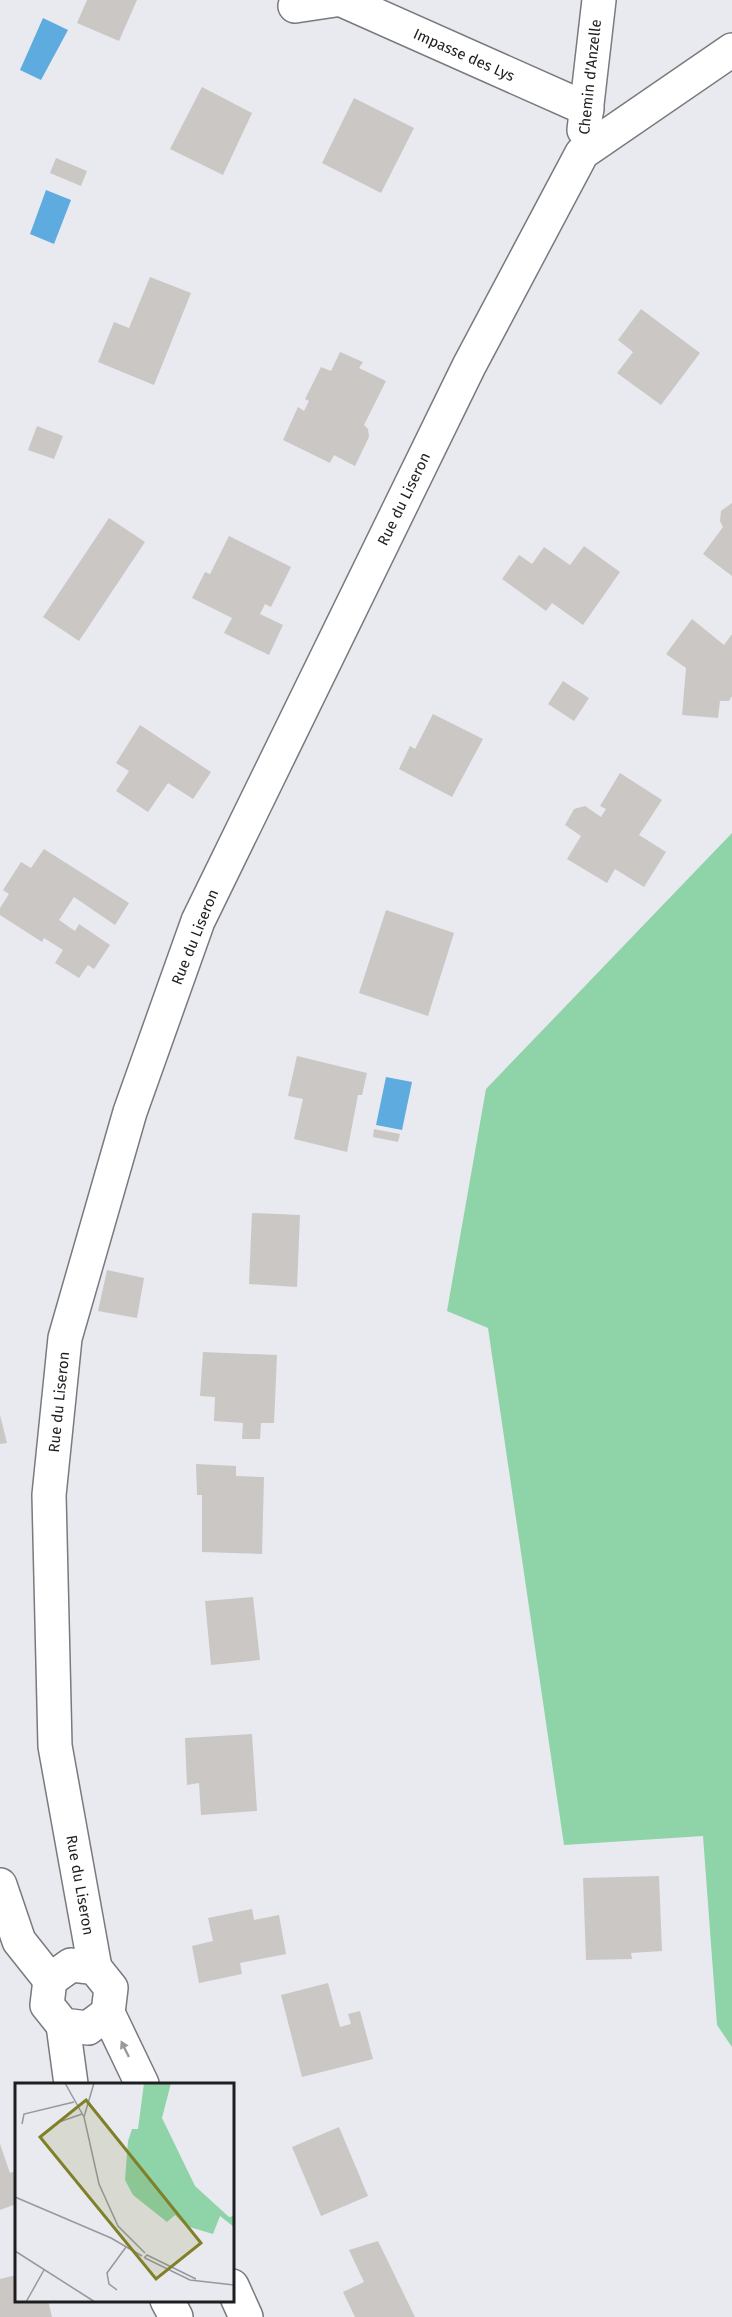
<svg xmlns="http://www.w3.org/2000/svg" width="732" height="2317" font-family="'Fira Sans',sans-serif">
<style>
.green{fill:#8fd3a8}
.water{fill:#5eabdf}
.building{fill:#cbc7c4}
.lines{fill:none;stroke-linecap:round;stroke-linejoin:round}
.minor-casing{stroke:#787a7e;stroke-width:36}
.minor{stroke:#fff;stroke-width:33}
.oneway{fill:#9a9a9b}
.labels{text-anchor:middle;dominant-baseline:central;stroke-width:4.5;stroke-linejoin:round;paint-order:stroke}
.street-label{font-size:15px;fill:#1e1e20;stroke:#fff}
.inset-road{fill:none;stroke:#97989c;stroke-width:1.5}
.view{fill:#808029;fill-opacity:0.15;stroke:#808029;stroke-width:3}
.inset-edge{fill:none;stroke:#1e1e20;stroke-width:3}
</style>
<rect width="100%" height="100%" fill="#e8eaef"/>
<!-- green -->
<path class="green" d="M732 833V2047L717 2025 703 1836 564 1845 488 1328 447 1311 486 1089Z"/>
<!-- water -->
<g class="water">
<path d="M43 18 68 30 41 80 20 70Z"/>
<path d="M46 190 71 200 54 244 30 234Z"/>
<path d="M386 1077 412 1082 402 1130 376 1125Z"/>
</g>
<!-- building -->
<g class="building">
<path d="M87 0H137L119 41 77 23Z"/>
<path d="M202 87 252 113 223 175 170 149Z"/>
<path d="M354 98 414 128 381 193 322 163Z"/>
<path d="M56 158 87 171 81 186 50 173Z"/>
<path d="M150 277 191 293 154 385 98 362 114 322 129 328Z"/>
<path d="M641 309 700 353 661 405 617 373 633 352 618 340Z"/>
<path d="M340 352 363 362 359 368 386 381 364 425 368 429 369 437 355 466 334 455 330 463 283 440 298 407 304 411 309 401 305 399 321 367 331 371Z"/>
<path d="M37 426 63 436 54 459 28 450Z"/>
<path d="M732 503V576L703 554 723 527 720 521 721 511Z"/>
<path d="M109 518 145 542 79 641 43 617Z"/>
<path d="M229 536 291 567 271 607 265 604 260 614 283 625 269 655 224 633 232 618 192 598 205 572 210 574Z"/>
<path d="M584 546 620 572 583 625 552 603 546 611 502 579 519 555 532 564 544 547 570 565Z"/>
<path d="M692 619 724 645 732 634V696L729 701H720L718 718 682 715 686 668 666 654Z"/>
<path d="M563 681 589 698 574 721 548 704Z"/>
<path d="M433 714 483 739 452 797 399 769 410 746 415 749Z"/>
<path d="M140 725 211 772 193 799 168 783 148 812 116 791 129 771 116 763Z"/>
<path d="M620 773 662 800 639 835 666 852 644 887 615 869 607 883 567 859 581 836 565 825 574 809 585 806 601 817 606 809 600 806Z"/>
<path d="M44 849 129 903 115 925 74 897 59 920 75 931 79 924 110 945 94 969 88 965 79 978 55 963 63 950 44 938 42 942 0 915V908L9 894 3 890 21 862 31 868Z"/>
<path d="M386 910 454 933 428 1016 359 993Z"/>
<path d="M297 1056 367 1073 362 1095H358L347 1152 294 1139 303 1099 288 1096Z"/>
<path d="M374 1129 400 1134 398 1142 373 1137Z"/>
<path d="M252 1213 300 1215 297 1287 249 1284Z"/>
<path d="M107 1270 144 1278 137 1318 98 1311Z"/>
<path d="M203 1352 277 1355 274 1423H261L260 1439H242L243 1423 214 1421 215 1397 200 1396Z"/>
<path d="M0 1415 7 1443 0 1444Z"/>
<path d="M196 1464 236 1466V1476L264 1477 262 1554 202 1552V1495H197Z"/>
<path d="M253 1597 260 1660 211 1665 205 1601Z"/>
<path d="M252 1734 257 1811 201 1815 199 1783 187 1785 185 1738Z"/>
<path d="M659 1876 662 1951 631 1953 632 1959 586 1960 583 1878Z"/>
<path d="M252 1909 254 1920 279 1915 286 1954 240 1963 242 1974 199 1983 192 1946 213 1941 208 1918Z"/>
<path d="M328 1983 340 2027 351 2024 348 2014 360 2011 373 2059 302 2077 281 1995Z"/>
<path d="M339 2127 368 2196 321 2216 292 2147Z"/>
<path d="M0 2144 10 2173 16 2171V2204L0 2210Z"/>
<path d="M378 2241 415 2317H355L343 2292 364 2282 349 2250Z"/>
<path d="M16 2275V2300H48L52 2317H0V2279Z"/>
</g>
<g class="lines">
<defs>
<g id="minor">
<path d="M342 0 587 109"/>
<path d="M295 6 335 0"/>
<path d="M584 130 599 0"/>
<path d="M0 1885 19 1941 50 1980"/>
<path d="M71 1965 95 1968 111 1988 108 2013 88 2028 63 2025 47 2005 50 1980Z"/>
<path d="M95 1968 55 1746 49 1495 65 1338 130 1112 198 921 469 366 582 153 732 50"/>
<path d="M108 2013 142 2084"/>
<path d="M63 2025 71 2084"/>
<path d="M232 2286 246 2317"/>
<path d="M167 2300 176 2317"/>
</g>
</defs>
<!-- minor casing -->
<use href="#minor" class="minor-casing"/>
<!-- minor -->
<use href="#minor" class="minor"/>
</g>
<!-- one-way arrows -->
<defs><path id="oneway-solid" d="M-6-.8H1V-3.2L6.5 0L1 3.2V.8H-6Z" transform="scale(1.5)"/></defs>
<use class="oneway" href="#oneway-solid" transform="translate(125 2049) rotate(-116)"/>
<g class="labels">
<!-- street labels -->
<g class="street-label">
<text transform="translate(464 55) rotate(24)">Impasse des Lys</text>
<text transform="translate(590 77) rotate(-84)">Chemin d'Anzelle</text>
<text transform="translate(404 499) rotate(-64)">Rue du Liseron</text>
<text transform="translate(195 937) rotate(-68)">Rue du Liseron</text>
<text transform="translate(59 1402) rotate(-84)">Rue du Liseron</text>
<text transform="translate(80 1885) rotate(80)">Rue du Liseron</text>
</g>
</g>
<!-- overview -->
<g transform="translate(15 2083)">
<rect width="219" height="219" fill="#e8eaef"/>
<path d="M129 0H156L147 35 180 103 214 134 219 133V144L205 133 198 151 171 143 160 132 152 139 118 112 110 97 113 58 117 46H123Z" fill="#8fd3a8"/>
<path class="inset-road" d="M50 0 69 34M79 0 69 34 84 101 103 143 130 170M44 39 67 31M7 41 9 31 59 19M0 114 96 155 127 173M0 168 80 219M129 175 132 172 181 196M130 175 175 197 219 202M102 207 94 201 92 190 111 164M11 219 29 187"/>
<path class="view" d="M71 17 186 160 141 196 25 54Z"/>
<rect width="219" height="219" class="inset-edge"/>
</g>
</svg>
